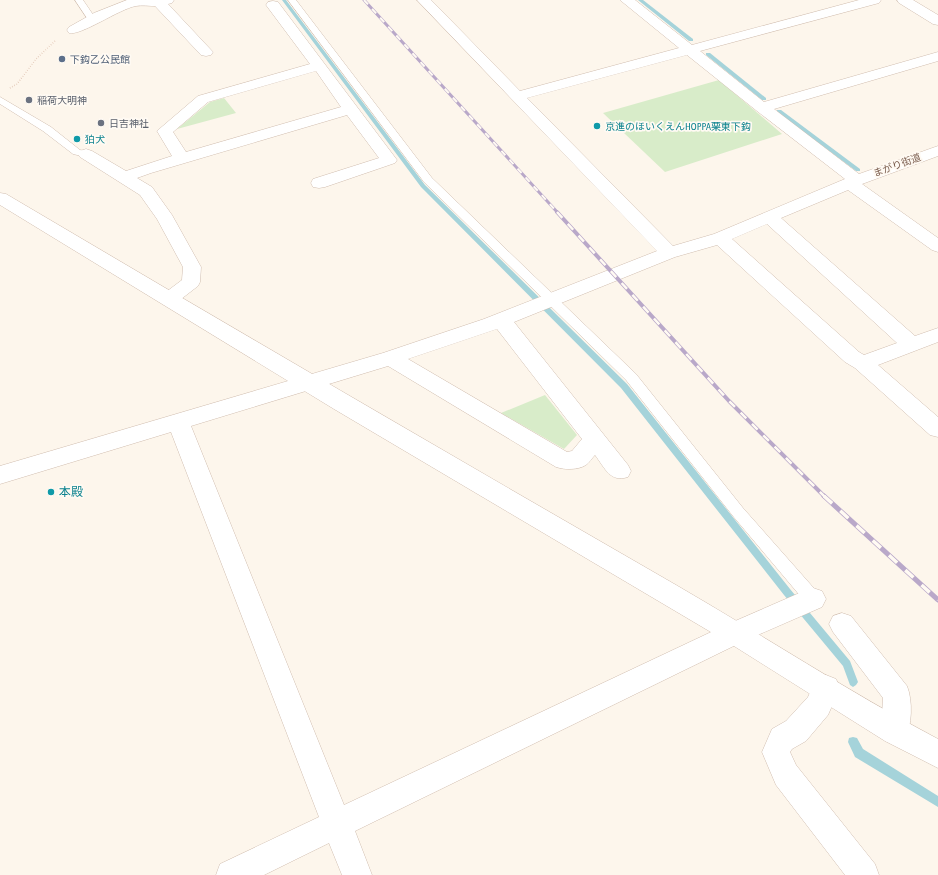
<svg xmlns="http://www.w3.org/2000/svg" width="938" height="875" font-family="'Asap Condensed','Noto Sans JP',sans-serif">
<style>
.green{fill:#d8ecc9}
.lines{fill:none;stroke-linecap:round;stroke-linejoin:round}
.stream{fill:#a5d3da;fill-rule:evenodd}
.service-casing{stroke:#d1beb0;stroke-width:1}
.minor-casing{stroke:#d1beb0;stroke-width:1}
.tertiary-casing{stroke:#d1beb0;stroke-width:1}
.path{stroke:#d9b8a5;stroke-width:1.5;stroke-dasharray:0.5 2;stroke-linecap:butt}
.service{fill:#fff;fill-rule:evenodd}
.minor{fill:#fff;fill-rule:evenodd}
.tertiary{fill:#fff;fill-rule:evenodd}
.rail-far2-casing{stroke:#b9a8c9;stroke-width:3}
.rail-far1-casing{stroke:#b9a8c9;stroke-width:4}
.rail-casing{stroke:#b9a8c9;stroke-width:5}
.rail-far2{stroke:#fffaf3;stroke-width:2;stroke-dasharray:6;stroke-linecap:butt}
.rail-far1{stroke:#fffaf3;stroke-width:2.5;stroke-dasharray:8;stroke-linecap:butt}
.rail{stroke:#fffaf3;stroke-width:3.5;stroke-dasharray:11;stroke-linecap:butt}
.service-dot{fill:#5c6f8a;stroke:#fffaf3;stroke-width:1.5}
.worship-dot{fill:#6b7280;stroke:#fffaf3;stroke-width:1.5}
.culture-dot{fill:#0f9aa8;stroke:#fffaf3;stroke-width:1.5}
.labels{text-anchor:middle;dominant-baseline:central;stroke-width:3.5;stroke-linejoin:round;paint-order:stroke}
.far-service-label{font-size:10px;fill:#4e5e75;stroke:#fffaf3;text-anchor:start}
.far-worship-label{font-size:10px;fill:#5b616d;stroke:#fffaf3;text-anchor:start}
.far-culture-label{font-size:10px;fill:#0d838f;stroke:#fffaf3;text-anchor:start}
.far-street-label{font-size:10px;fill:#7a5c4d;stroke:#fffaf3}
.culture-label{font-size:12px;fill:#0d838f;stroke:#fffaf3;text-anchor:start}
</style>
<rect width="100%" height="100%" fill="#fdf6ec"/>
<!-- green -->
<g class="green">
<path d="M719 80 782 134 665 172 603 113Z"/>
<path d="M224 98 236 113 177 129 210 102Z"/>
<path d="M545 395 577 435 564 449 501 413Z"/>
</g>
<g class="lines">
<!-- stream -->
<g class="stream">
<path d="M282 0H286L425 185 627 384 790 589 850 661 858 682 856 685 853 687 850 685 843 666 784 595 621 388 421 187Z"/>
<path d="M638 0H643L693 39V41H689Z"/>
<path d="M706 53H710L766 98V100H762L706 55Z"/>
<path d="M777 110H781L860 169V171H856L777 112Z"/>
<path d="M853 737 857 738 863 749 938 796V807L855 757 848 742 849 738Z"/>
</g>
<defs>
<g id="service">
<path d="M75 0H83L96 19 95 21H89Z"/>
<path d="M288 0H296L432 178 636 374 743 508 819 594 821 599 819 604 813 606 807 604 733 516 626 380 424 182Z"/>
<path d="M0 97 51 127 80 150 90 152 91 154 86 157 73 154 43 131 0 104Z"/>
</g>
<g id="minor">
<path d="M127 0H174L172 3 168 4 213 52 211 55 206 56 201 55 155 6C149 6 142 5 136 6 119 9 81 36 69 33L67 30 69 27 94 13Z"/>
<path d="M417 0H431L520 91 679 48 620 0H635L692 45 859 0H881L879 3 700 51 764 102 938 52V61L774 109 859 174 938 146V156L862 184 938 238V252L932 250 848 190 781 218 915 336 938 328V342L878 365 938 417V437L930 435 855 368 845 362 717 245 675 257 514 322 628 465 631 471 628 477C610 483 605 468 595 455 592 458 589 463 586 465 578 470 565 470 556 467L388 366 191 426 344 805 726 625 804 591 813 588 822 591 826 599 822 607 744 641 355 831 372 875H342L329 843 264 875H216L220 864 319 817 171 432 0 484V466L383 353 484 319 657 251ZM687 55 757 111 845 179 714 234 673 246 527 98ZM767 224 897 343 864 355 859 352 732 239ZM497 329 582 439 572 451 567 452 408 359Z"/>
<path d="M897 0H913L938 15V25L933 24 899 3Z"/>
<path d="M273 1 278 2 397 160 395 163 325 187 319 188 313 187 311 183 313 179 379 158 347 115 151 173 137 178 152 187 172 215 201 267 200 282 198 286 176 303 169 305 162 303 159 299 162 295 182 280 183 267 157 219 140 195 80 157 78 154 80 151 86 149 92 151 126 171 172 156 157 131 198 96 310 64 266 5 268 2ZM316 71 341 107 186 152 173 132 208 102Z"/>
<path d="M842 613 851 616 907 686C913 701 912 725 905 741L895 744 885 741 881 731 883 698 833 632 829 624 833 616Z"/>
<path d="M826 675 836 679 840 688 828 715 806 741 792 749 790 752 796 765 875 864 879 875H845L776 785 762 752 772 729 786 721 808 697 816 679Z"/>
</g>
<path id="tertiary" d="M0 193 6 194C229 326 452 456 676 585 764 636 849 692 938 739V768L885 741 726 641 334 409 0 205Z"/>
</defs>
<!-- service casing -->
<use href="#service" class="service-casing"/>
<!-- minor casing -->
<use href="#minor" class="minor-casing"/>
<!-- tertiary casing -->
<use href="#tertiary" class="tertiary-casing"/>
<!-- path -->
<path class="path" d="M10 88 17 84 36 59 56 40"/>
<!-- service -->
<use href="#service" class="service"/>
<!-- minor -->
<use href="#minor" class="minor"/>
<!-- tertiary -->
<use href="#tertiary" class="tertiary"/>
<defs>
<path id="rail-far2" d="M364 0 558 213"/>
<path id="rail-far1" d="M557 212 729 401 825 497"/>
<path id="rail" d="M824 496 938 600"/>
</defs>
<!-- rail-far2 casing -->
<use href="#rail-far2" class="rail-far2-casing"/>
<!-- rail-far1 casing -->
<use href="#rail-far1" class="rail-far1-casing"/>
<!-- rail casing -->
<use href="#rail" class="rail-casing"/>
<!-- rail-far2 -->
<use href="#rail-far2" class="rail-far2"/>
<!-- rail-far1 -->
<use href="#rail-far1" class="rail-far1"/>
<!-- rail -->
<use href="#rail" class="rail"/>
</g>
<!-- markers -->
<circle class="service-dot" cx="62" cy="59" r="4"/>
<g class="worship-dot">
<circle cx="29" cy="100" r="4"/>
<circle cx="101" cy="123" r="4"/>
</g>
<g class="culture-dot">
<circle cx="597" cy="126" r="4"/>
<circle cx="77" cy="139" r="4"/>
<circle cx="51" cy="492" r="4"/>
</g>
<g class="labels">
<!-- far-service labels -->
<g class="far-service-label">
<text x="70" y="59">下鈎乙公民館</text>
</g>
<!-- far-worship labels -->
<g class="far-worship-label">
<text x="37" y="100">稲荷大明神</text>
<text x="109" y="123">日吉神社</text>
</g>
<!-- far-culture labels -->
<g class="far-culture-label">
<text x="605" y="126">京進のほいくえんHOPPA栗東下鈎</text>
<text x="85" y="139">狛犬</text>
</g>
<!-- far-street labels -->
<g class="far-street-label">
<text transform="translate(897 165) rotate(-20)">まがり街道</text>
</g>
<!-- culture labels -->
<g class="culture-label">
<text x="59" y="492">本殿</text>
</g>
</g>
</svg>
